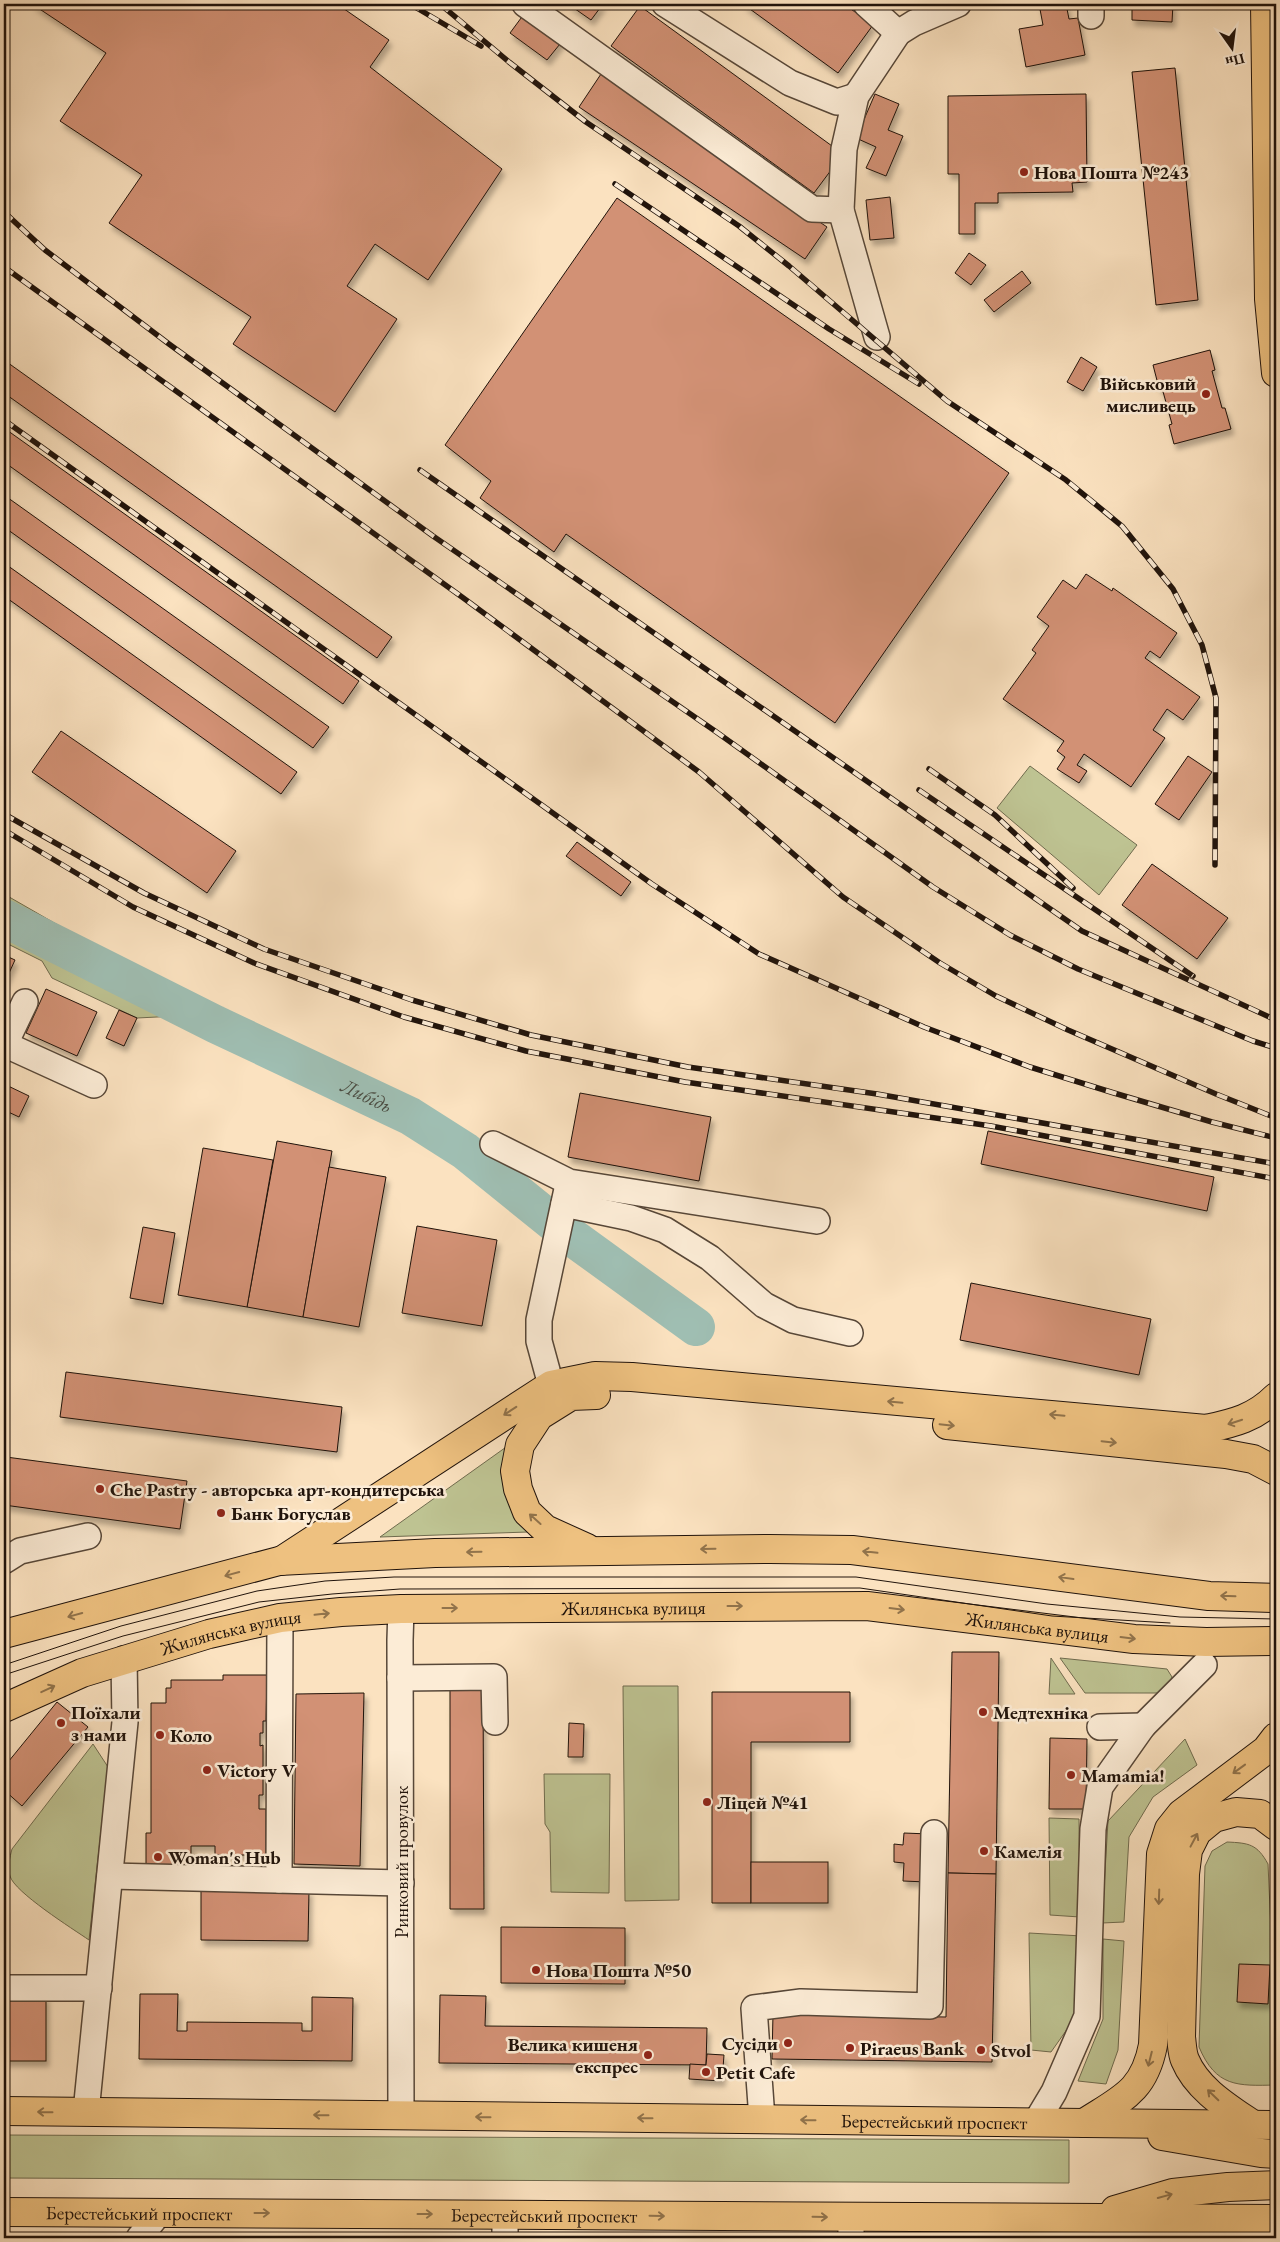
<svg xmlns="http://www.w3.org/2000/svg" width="1280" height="2242" font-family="'EB Garamond',serif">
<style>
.green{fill:#bec392;stroke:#6f6b4e}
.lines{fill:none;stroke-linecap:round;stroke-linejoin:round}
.river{stroke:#9fbeb2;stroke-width:38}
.building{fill:#d29174;stroke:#20130b;filter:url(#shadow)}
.minor-casing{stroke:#574738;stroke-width:28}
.major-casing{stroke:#20130b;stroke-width:30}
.minor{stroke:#fcecd6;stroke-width:25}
.major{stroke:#eec180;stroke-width:28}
.tram{stroke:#20130b;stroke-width:1}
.rail-casing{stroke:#20130b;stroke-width:5.5}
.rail{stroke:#fcecd6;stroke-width:4;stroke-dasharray:11;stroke-linecap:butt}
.oneway{stroke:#91734b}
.poi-dot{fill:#8f2418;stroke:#fcecd6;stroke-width:2}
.labels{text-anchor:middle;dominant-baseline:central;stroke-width:5;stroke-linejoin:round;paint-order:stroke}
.poi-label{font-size:19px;font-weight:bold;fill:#20130b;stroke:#fcecd6;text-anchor:start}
.street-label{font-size:19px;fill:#20130b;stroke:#fcecd6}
.water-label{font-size:20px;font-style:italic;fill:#4c4f45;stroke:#fcecd6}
</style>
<defs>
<filter id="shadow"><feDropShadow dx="3" dy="5.5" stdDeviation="2.5" flood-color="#0004"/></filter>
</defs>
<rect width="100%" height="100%" fill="#fbe2c0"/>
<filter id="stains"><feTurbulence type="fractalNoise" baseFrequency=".004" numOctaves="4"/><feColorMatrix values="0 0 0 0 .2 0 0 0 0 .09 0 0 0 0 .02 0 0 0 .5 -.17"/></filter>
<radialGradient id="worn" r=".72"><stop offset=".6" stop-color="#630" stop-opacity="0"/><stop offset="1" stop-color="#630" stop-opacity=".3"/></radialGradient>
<!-- green -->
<g class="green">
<path d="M1030 766 1137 845 1099 895 997 808Z"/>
<path d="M4 894 77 936 98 954 134 969 165 987 184 1001 177 1016 137 1018 52 978 42 961 4 942Z"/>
<path d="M509 1445 515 1515 528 1532 380 1537Z"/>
<path d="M1051 1658 1075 1694H1049Z"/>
<path d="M1060 1658 1167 1669 1172 1677 1167 1689 1161 1693H1085Z"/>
<path d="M623 1686H678L679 1900 625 1901Z"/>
<path d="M1185 1739 1197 1765 1153 1797 1129 1837 1124 1922 1102 1923 1108 1821Z"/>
<path d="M93 1744 108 1767 89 1940C73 1929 14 1892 10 1876 7 1867 10 1857 12 1849Z"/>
<path d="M544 1774H610L609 1893 551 1892 550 1832 545 1824Z"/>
<path d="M1049 1818 1079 1819 1080 1917 1050 1915Z"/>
<path d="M1227 1842C1249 1843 1257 1844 1268 1864L1276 2042V2085C1237 2086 1216 2087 1199 2047L1205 1866 1212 1851Z"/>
<path d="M1029 1933 1082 1936 1080 2011 1051 2052 1031 2050Z"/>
<path d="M1103 1939 1124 1941 1118 2050 1106 2084 1078 2081 1103 2019Z"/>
<path d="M4 2135 1069 2140V2183L4 2178Z"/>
</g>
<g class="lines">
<!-- river -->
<path class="river" id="s1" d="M4 918 215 1024 410 1116 465 1151 569 1235 696 1327"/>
</g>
<!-- building -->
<g class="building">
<path d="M32 4H337L389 40 370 67 502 169 428 280 375 244 347 286 397 319 335 412 233 344 251 317 109 223 142 175 60 121 106 53Z"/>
<path d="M568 4H603L591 20Z"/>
<path d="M743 4H844L873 25 838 73Z"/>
<path d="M1039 4H1066L1069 19 1078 18 1085 55 1026 67 1019 29 1043 25Z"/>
<path d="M1132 4H1173L1172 22 1132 20Z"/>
<path d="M640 6 843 154 814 193 611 46Z"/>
<path d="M527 10 564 39 547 60 510 33Z"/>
<path d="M1175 68 1198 300 1156 305 1132 72Z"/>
<path d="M601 74 827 227 805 259 579 107Z"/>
<path d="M875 94 899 104 888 130 903 136 886 176 866 168 876 147 856 138Z"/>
<path d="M1086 94 1087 182 1072 183 1073 192 998 193V203H975V234H959V174H948V96Z"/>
<path d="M890 197 894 238 870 240 866 200Z"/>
<path d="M617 198 1009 473 835 723 566 534 554 552 480 498 491 481 445 445Z"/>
<path d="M969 253 986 265 971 285 955 273Z"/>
<path d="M1022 271 1031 283 994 312 984 300Z"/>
<path d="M1210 350 1215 370 1212 371 1222 408H1225L1231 429 1174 444 1169 425 1172 424 1162 388H1159L1153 365Z"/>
<path d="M1081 357 1097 367 1083 391 1067 382Z"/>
<path d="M4 360 392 637 377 658 4 393Z"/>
<path d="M4 428 359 681 343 704 4 462Z"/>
<path d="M4 495 329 727 313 748 4 527Z"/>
<path d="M4 563 297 772 281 794 4 596Z"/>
<path d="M1086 574 1112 591 1113 588 1177 633 1160 658 1150 651 1145 658 1200 697 1183 720 1167 709 1153 730 1165 738 1131 787 1084 754 1077 765 1087 771 1079 783 1057 769 1065 757 1057 751 1064 741 1003 699 1036 653 1032 650 1049 626 1037 617 1063 580 1076 589Z"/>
<path d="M61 731 236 851 207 893 32 772Z"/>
<path d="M1188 756 1212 772 1179 820 1155 804Z"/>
<path d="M577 842 631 882 621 896 566 856Z"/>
<path d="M1152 864 1228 918 1197 959 1122 905Z"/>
<path d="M4 955 15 960 4 984Z"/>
<path d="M46 989 97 1012 77 1056 26 1033Z"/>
<path d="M119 1010 137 1018 124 1046 106 1038Z"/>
<path d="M4 1084 29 1096 19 1117 4 1110Z"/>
<path d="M580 1093 711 1117 699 1181 568 1157Z"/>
<path d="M988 1131 1214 1177 1207 1211 981 1164Z"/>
<path d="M277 1141 332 1151 303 1317 247 1307Z"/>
<path d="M203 1148 273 1160 247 1307 178 1295Z"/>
<path d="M329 1167 386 1177 359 1327 303 1317Z"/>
<path d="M417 1226 497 1240 482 1326 402 1313Z"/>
<path d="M143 1227 175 1233 163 1304 130 1298Z"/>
<path d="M971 1283 1151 1319 1139 1375 960 1340Z"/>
<path d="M66 1372 342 1407 337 1452 60 1417Z"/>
<path d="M6 1457 187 1481 180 1529 4 1505V1476Z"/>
<path d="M952 1652H999L996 1874 948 1873Z"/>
<path d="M223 1675H267L266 1721H263V1733H260V1746L263 1745V1795H259V1809H266V1855H215V1846H191V1866H146V1833H151V1703H166V1688H171V1680H223Z"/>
<path d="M483 1685 484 1909H450V1686Z"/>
<path d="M712 1692H850V1742H751V1903H712Z"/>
<path d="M364 1693 360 1866 294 1864 296 1694Z"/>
<path d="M57 1702 88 1727 22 1806 4 1790V1767Z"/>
<path d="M569 1723 584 1724 583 1757H568Z"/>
<path d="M1050 1738 1087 1739 1086 1809H1049Z"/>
<path d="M904 1833 929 1834 927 1882 903 1881 904 1863 894 1862V1844L903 1845Z"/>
<rect x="751" y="1862" width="77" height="41"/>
<path d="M948 1873 996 1874 992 2062 772 2059 773 2014 946 2017Z"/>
<path d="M201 1890H309L308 1941 201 1940Z"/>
<path d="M501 1927 625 1928V1984L501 1983Z"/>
<path d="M1239 1964 1270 1965 1268 2004 1237 2002Z"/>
<path d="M140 1994H178L177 2031H187V2022L302 2023V2031H312V1997L353 1998 352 2061 139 2059Z"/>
<path d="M440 1995 486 1996 485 2026 707 2028 706 2065 439 2063Z"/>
<rect x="4" y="1996" width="42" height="65"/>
<path d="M707 2054 724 2055 722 2081 689 2079 690 2064 706 2065Z"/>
</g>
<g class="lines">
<defs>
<g id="minor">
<path d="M525 4 812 209 841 210"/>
<path d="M665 4 790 83 837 102 856 96"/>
<path d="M866 4 898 33"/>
<path d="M1091 16V4"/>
<path d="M877 337 841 210 844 149 856 96 898 33 914 23 958 4"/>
<path d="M4 1044 94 1085"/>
<path d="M4 1046 25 1002"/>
<path d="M493 1144 569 1182 817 1221"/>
<path d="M564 1204 631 1218 665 1230 710 1258 764 1305 793 1320 850 1333"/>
<path d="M551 1385 539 1341V1320L567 1189"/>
<path d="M4 1561 20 1551 88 1536"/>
<path d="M400 1678 494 1677 495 1722"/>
<path d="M1100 1727 1143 1726"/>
<path d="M110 1876 401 1883"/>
<path d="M279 1880 280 1618"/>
<path d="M4 1988H99"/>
<path d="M86 2112 125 1722 124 1659"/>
<path d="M401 2116 400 1640 401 1609"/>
<path d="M762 2119 754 2008 801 2002 930 2006 934 1833"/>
<path d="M1036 2122 1054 2092 1087 2016 1093 1829 1100 1787 1143 1726 1204 1665"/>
<path d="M851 2218V2238"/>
<path d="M139 2238 159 2213"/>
<path d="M505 2238V2214"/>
</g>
<g id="major">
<path d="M1265 4 1269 299 1276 373"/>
<path d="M947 1425 1226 1454 1253 1459 1276 1471"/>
<path d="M587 1548 545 1529 527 1512 518 1489 515 1471 520 1445 539 1416 571 1396 596 1395"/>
<path d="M281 1561 551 1385 595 1376 632 1377 1206 1429C1234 1423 1255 1418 1276 1397"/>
<path d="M4 1634 279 1561 435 1553 770 1549 852 1550 1209 1596 1276 1598"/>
<path id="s2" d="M4 1708 82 1673 209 1634 280 1618 341 1612 401 1609 867 1606 1134 1639 1206 1642 1276 1641"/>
<path id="s3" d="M4 2111 1276 2125"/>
<path d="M1084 2123C1121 2099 1144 2092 1153 2045L1161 1854 1169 1829 1181 1814 1266 1750 1276 1737"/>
<path d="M1252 2124C1227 2107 1197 2089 1185 2060 1182 2053 1182 2044 1181 2037L1185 1874 1188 1850 1197 1832 1214 1818 1236 1812 1260 1814 1276 1826"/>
<path d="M1162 2136 1261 2153 1276 2154"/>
<path d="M1115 2210 1173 2193 1228 2187 1276 2185"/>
<path id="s4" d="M4 2212 1276 2219"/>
</g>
</defs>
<!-- minor casing -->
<use href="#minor" class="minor-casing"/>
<!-- major casing -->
<use href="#major" class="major-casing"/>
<!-- minor -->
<use href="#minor" class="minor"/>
<!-- major -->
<use href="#major" class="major"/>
<!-- tram -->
<g class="tram">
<path d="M4 1665 121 1626 257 1591 325 1581 394 1577H856L1047 1604 1180 1617 1276 1619"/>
<path d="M4 1675 123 1636 259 1602 332 1594 400 1589 860 1588 1052 1616 1170 1623"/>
</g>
<defs>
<g id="rail">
<path d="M410 4 481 46"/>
<path d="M440 4 509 62 586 122 739 226 789 266 947 401 1066 480 1122 526 1173 589 1202 645 1216 698 1215 865"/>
<path d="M615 184 829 329 919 384"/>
<path d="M4 212 45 250 169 344 433 536 715 731 933 887 1010 935 1078 969 1253 1041 1276 1048"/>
<path d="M4 267 462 597 699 772 843 897 940 963 996 996 1068 1030 1216 1094 1276 1118"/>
<path d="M4 420 652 884 759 954 924 1027 1030 1067 1114 1093 1212 1122 1276 1138"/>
<path d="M420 470 1082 931 1276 1020"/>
<path d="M929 769 995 815 1073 888"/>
<path d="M919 790 1193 976"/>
<path d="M4 814 144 893 264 949 412 1000 531 1035 688 1067 877 1094 1276 1164"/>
<path d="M4 830 133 907 254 963 404 1017 526 1051 685 1082 991 1126 1276 1179"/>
</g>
</defs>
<!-- rail casing -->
<use href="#rail" class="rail-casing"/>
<!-- rail -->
<use href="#rail" class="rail"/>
</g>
<!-- one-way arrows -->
<defs><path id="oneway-shaft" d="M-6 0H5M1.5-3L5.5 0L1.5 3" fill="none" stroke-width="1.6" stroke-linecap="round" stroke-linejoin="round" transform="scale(1.25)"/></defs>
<g class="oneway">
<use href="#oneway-shaft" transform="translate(895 1402) rotate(-175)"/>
<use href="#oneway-shaft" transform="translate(510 1411) rotate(147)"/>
<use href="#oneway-shaft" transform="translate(1057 1415) rotate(-175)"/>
<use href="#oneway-shaft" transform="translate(1235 1422) rotate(162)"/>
<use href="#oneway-shaft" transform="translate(947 1425) rotate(6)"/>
<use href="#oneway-shaft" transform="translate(1109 1442) rotate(6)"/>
<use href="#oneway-shaft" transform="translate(535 1519) rotate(-138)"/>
<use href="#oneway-shaft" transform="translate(708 1549) rotate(179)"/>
<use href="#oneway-shaft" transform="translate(474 1552) rotate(179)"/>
<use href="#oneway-shaft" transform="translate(870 1552) rotate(-174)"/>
<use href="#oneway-shaft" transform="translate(232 1574) rotate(165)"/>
<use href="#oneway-shaft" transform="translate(1066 1578) rotate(-172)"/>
<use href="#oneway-shaft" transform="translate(1228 1596) rotate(-178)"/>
<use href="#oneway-shaft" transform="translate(735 1606)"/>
<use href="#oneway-shaft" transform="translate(450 1608)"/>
<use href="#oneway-shaft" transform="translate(897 1609) rotate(7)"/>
<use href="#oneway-shaft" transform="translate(322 1614) rotate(-6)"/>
<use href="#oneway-shaft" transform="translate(75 1615) rotate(165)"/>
<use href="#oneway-shaft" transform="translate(1128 1638) rotate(7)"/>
<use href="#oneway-shaft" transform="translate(48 1689) rotate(-25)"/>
<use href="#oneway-shaft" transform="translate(1239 1769) rotate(144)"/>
<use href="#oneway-shaft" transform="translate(1194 1840) rotate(-62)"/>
<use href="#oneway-shaft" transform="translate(1159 1897) rotate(92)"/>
<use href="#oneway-shaft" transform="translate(1150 2059) rotate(104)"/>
<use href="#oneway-shaft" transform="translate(1213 2095) rotate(-136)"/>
<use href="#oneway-shaft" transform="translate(45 2112) rotate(-179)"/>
<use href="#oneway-shaft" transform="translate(321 2115) rotate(-179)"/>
<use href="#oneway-shaft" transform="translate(483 2117) rotate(-179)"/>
<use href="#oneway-shaft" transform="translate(645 2118) rotate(-179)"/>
<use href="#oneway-shaft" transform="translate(808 2120) rotate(-179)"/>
<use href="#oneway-shaft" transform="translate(1165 2196) rotate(-15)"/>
<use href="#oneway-shaft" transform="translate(262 2213)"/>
<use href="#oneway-shaft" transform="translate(425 2214)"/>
<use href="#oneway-shaft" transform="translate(657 2216) rotate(1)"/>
<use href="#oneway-shaft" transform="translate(820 2217) rotate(1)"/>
</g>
<!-- markers -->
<g class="poi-dot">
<circle cx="1024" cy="172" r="5"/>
<circle cx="1206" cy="394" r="5"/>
<circle cx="100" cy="1489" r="5"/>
<circle cx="221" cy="1513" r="5"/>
<circle cx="983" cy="1712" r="5"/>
<circle cx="61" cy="1723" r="5"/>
<circle cx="160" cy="1735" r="5"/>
<circle cx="207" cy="1770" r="5"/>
<circle cx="1071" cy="1775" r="5"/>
<circle cx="707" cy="1802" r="5"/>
<circle cx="984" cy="1851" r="5"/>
<circle cx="158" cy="1857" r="5"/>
<circle cx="536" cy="1970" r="5"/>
<circle cx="788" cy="2043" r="5"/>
<circle cx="850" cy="2048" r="5"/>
<circle cx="981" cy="2050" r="5"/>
<circle cx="648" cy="2055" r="5"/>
<circle cx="706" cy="2072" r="5"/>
</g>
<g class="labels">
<!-- poi labels -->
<g class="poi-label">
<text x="1034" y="172">Нова Пошта №243</text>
<text x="1196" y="383" text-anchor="end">Військовий<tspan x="1196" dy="22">мисливець</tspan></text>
<text x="110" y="1489">Che Pastry - авторська арт-кондитерська</text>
<text x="231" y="1513">Банк Богуслав</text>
<text x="71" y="1712">Поїхали<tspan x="71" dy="22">з нами</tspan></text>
<text x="993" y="1712">Медтехніка</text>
<text x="170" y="1735">Коло</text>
<text x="217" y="1770">Victory V</text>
<text x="1081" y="1775">Mamamia!</text>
<text x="717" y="1802">Ліцей №41</text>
<text x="994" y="1851">Камелія</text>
<text x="168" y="1857">Woman's Hub</text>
<text x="546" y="1970">Нова Пошта №50</text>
<text x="778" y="2043" text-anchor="end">Сусіди</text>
<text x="638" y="2044" text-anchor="end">Велика кишеня<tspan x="638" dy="22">експрес</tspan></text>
<text x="860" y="2048">Piraeus Bank</text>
<text x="991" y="2050">Stvol</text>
<text x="716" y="2072">Petit Cafe</text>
</g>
<!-- street labels -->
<g class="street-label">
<text stroke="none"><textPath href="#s2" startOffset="645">Жилянська вулиця</textPath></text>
<text stroke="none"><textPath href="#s2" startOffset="1050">Жилянська вулиця</textPath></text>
<text stroke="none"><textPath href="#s2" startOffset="240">Жилянська вулиця</textPath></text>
<text transform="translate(401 1862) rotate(-90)">Ринковий провулок</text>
<text stroke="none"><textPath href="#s3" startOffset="930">Берестейський проспект</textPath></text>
<text stroke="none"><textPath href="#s4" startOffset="135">Берестейський проспект</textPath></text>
<text stroke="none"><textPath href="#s4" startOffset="540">Берестейський проспект</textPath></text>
</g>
<!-- water labels -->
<g class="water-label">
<text stroke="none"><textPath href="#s1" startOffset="404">Либідь</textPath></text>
</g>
</g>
<!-- margin -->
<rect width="1280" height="2242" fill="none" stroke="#fbe2c0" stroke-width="20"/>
<rect x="5" y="5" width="1270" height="2232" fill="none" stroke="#20130b" stroke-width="2.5"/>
<rect x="10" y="10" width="1260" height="2222" fill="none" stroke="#20130b"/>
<!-- north arrow -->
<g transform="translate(1232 48) rotate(166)" stroke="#fcecd6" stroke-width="4" paint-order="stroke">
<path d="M0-4L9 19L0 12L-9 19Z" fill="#20130b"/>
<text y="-8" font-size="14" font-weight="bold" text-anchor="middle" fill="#20130b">Пн</text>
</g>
<rect width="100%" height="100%" filter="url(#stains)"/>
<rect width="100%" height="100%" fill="url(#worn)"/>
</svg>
